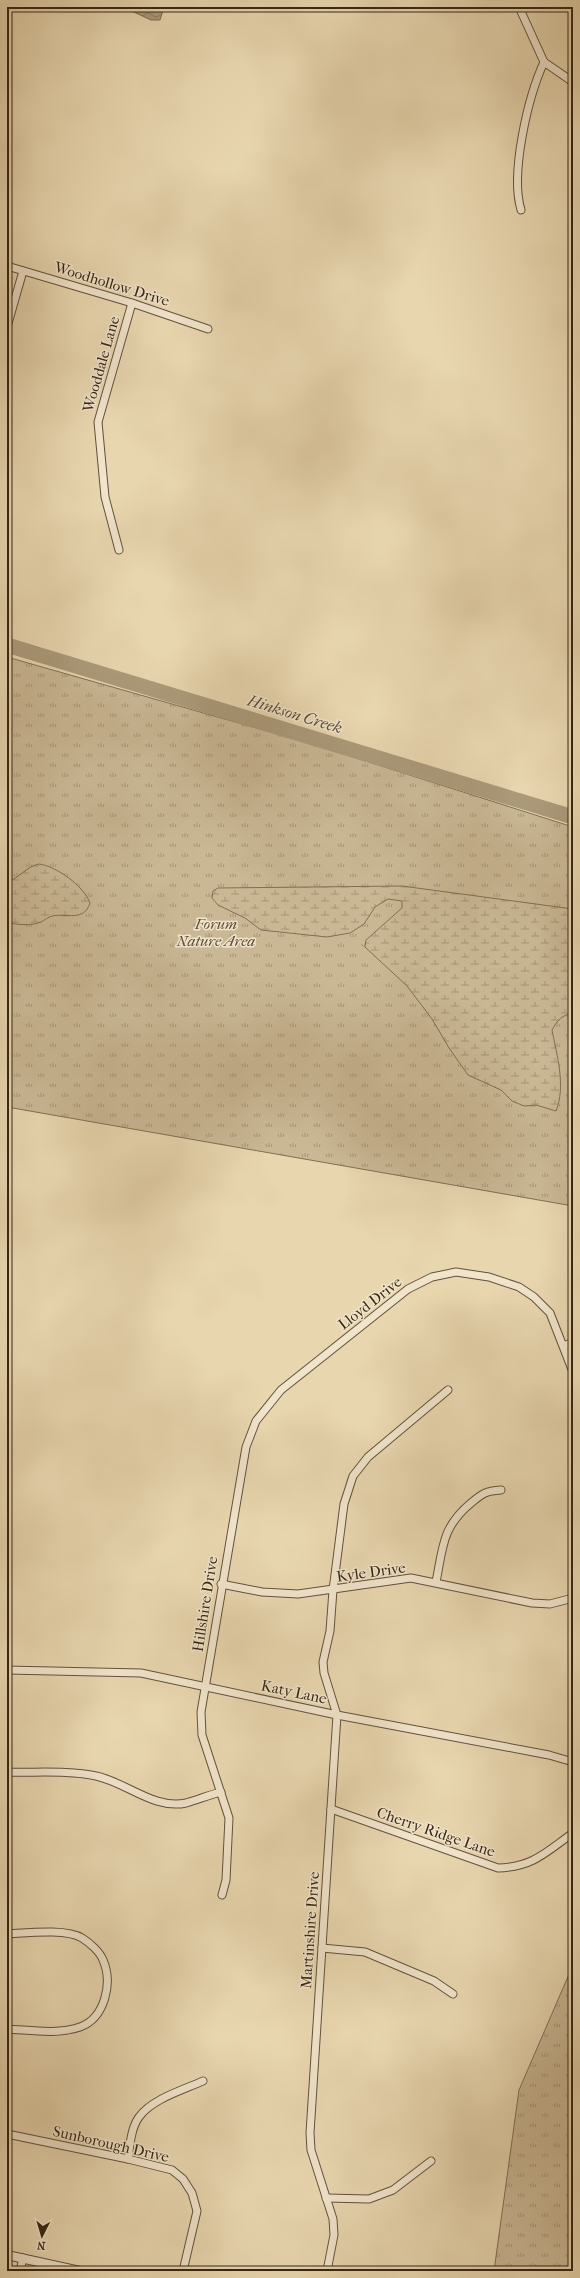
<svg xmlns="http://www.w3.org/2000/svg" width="580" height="2278" font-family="'IM FELL French Canon',serif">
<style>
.grass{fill:url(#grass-tufts);stroke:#806f54}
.wetland{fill:url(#wetland-marsh);stroke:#806f54}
.water{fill:url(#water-waves);stroke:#7c6c51}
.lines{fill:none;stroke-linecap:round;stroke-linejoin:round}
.river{stroke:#ab9a7a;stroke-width:15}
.minor-casing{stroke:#62523b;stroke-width:9}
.tertiary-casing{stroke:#62523b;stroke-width:10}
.minor{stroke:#f0e4cb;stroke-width:7}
.tertiary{stroke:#f0e4cb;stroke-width:8}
.labels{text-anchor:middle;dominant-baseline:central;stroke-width:3;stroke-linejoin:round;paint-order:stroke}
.street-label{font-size:15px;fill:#362614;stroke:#f0e4cb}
.park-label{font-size:15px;font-style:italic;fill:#5b4a34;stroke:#f0e4cb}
.water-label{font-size:16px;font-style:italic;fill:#594933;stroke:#f0e4cb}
</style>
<defs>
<pattern id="grass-tufts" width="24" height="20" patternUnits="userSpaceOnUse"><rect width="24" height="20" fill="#cab895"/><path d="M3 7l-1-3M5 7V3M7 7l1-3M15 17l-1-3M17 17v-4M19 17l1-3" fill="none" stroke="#a59578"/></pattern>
<pattern id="wetland-marsh" width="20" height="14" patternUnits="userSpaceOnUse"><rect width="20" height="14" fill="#cab895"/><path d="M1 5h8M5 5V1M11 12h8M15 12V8" fill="none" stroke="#a59578"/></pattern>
<pattern id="water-waves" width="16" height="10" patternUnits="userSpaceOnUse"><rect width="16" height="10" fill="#ab9a7a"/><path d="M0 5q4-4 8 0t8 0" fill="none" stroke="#8c7d63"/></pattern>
</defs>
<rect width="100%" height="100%" fill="#e8d6af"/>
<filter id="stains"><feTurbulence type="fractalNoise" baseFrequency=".005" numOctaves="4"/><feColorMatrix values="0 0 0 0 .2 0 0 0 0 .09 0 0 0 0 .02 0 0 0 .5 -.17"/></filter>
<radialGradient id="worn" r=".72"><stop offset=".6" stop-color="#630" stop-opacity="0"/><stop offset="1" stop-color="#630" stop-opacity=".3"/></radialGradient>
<!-- grass -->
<g class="grass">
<path d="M7 657 309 743 573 827V1206L7 1107Z"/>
<path d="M573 1965V2271H494L519 2090Z"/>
</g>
<!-- wetland -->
<g class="wetland">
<path d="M39 864C56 866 84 886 90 903 84 922 67 913 52 916 48 917 45 920 41 922 32 926 16 925 7 922V882C20 878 25 867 39 864Z"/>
<path d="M402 886 573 909V1014C562 1014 557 1021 552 1030 557 1056 566 1086 556 1111L536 1105 524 1106 512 1101 501 1090 468 1075 449 1048 432 1019 407 986 365 947 366 940 402 908V901L388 899 375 907 364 924 350 933 327 937 261 930 245 918 218 905 212 898 213 891 218 888Z"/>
</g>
<!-- water -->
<path class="water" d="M123 7H164L160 20H151Z"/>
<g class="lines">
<!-- river -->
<path class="river" d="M7 645 573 817"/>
<defs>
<g id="minor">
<path d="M519 7 544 62 573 82"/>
<path d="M521 210C510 173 528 97 544 62"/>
<path d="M7 266 132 303 208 329"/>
<path d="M7 327 23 271"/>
<path d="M119 550 105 497 98 422 132 303"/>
<path d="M564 1346 573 1342"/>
<path d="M436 1582C443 1547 442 1527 471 1503 483 1493 486 1491 501 1490"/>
<path d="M221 1584 262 1592 298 1594 411 1578 532 1603 550 1604 573 1598"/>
<path d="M7 1670 141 1673 337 1715 549 1755 573 1762"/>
<path d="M7 1772C36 1773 68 1770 96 1776 126 1782 154 1810 186 1803 197 1800 209 1795 221 1792"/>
<path d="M331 1809 498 1868C533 1867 546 1852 573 1833"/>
<path d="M222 1895 226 1880 229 1818 202 1735 201 1712 246 1447 256 1421 281 1390 408 1289 432 1277 456 1272 489 1277 519 1287 534 1297 550 1313 573 1372"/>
<path d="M7 1934C26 1933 66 1928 82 1938 90 1943 100 1952 103 1960 113 1983 105 2018 80 2027 57 2035 30 2030 7 2029"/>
<path d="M322 1948 365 1952 434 1981 453 1994"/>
<path d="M7 2134 128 2159 172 2170 183 2179 192 2193 197 2211 183 2271"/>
<path d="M128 2159C130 2145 131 2128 139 2117 152 2099 183 2090 203 2081"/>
<path d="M326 2198 369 2199 393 2190 431 2161"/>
<path d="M20 2271 23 2258"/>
<path d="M327 2271 334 2235 333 2219 311 2150 310 2133 337 1715 324 1673 323 1662 330 1631 333 1590 344 1504 353 1476 368 1457 448 1390"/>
</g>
<path id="tertiary" d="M7 2255 80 2271"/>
</defs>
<!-- minor casing -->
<use href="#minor" class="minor-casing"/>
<!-- tertiary casing -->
<use href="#tertiary" class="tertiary-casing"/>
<!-- minor -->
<use href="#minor" class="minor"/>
<!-- tertiary -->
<use href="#tertiary" class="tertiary"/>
</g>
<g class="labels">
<!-- street labels -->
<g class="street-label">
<text transform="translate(112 284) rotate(17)">Woodhollow Drive</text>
<text transform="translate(101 364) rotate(-74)">Wooddale Lane</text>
<text transform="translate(370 1303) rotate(-38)">Lloyd Drive</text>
<text transform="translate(371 1572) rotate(-8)">Kyle Drive</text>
<text transform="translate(205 1604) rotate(-81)">Hillshire Drive</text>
<text transform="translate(294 1692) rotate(12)">Katy Lane</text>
<text transform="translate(436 1832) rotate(19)">Cherry Ridge Lane</text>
<text transform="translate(310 1930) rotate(-86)">Martinshire Drive</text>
<text transform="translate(111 2144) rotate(13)">Sunborough Drive</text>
</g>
<!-- park labels -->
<g class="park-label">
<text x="216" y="924">Forum<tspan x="216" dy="17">Nature Area</tspan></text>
</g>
<!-- water labels -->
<g class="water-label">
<text transform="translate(295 714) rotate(17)">Hinkson Creek</text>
</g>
</g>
<!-- margin -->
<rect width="580" height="2278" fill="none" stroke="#e8d6af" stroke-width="24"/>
<rect x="8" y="8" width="564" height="2262" fill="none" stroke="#362614" stroke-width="2"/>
<rect x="12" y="12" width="556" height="2254" fill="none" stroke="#362614"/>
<!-- north arrow -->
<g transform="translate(42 2236) rotate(185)" stroke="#f0e4cb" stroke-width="3" paint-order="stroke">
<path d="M0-3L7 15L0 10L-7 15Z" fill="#362614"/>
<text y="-6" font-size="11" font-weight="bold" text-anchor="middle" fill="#362614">N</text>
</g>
<rect width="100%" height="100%" filter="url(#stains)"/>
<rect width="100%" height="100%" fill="url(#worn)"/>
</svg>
